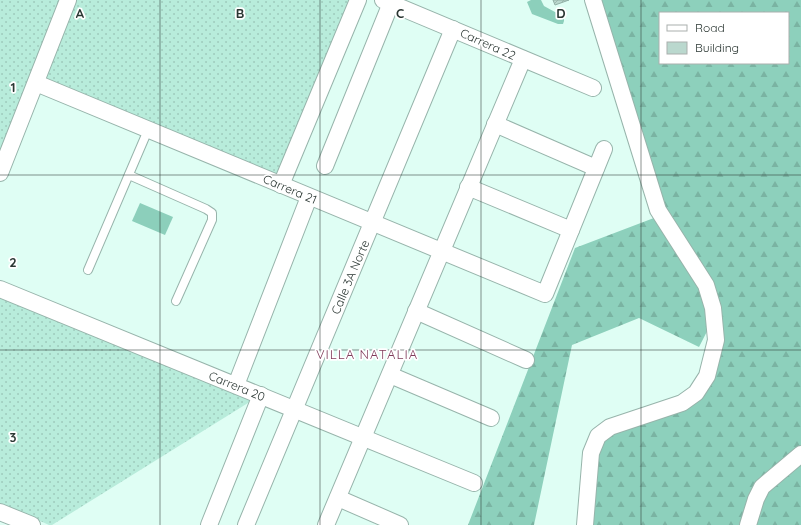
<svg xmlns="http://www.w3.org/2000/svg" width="801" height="525" font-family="Quicksand,sans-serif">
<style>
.grass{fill:url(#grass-dots)}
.forest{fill:url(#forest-firs);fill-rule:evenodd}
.water{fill:#8ccfbb}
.building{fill:url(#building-hatch);stroke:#92afa6}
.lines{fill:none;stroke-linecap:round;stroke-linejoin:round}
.lane-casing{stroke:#97b4ab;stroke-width:10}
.street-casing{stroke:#97b4ab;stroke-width:18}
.lane{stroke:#fff;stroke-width:8}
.street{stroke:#fff;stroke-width:16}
.grid{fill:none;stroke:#2b3733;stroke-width:1;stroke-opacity:0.55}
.labels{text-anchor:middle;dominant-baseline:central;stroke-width:3.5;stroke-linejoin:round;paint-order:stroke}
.street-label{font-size:12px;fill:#2b3733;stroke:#fff}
.neighbourhood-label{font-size:13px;letter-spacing:1px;fill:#803c5b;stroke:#fff}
.grid-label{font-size:13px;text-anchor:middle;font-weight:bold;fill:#2b3733;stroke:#fff;stroke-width:3.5;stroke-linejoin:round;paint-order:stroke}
</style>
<defs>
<pattern id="grass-dots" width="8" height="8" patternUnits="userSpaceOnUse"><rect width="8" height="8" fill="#b8ecdb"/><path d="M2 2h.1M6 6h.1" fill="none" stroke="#9ecbbc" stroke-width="1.8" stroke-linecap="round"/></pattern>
<pattern id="forest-firs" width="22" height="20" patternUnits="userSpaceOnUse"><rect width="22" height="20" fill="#8dd0bc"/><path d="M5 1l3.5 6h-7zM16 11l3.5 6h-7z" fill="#7ab3a2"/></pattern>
<pattern id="building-hatch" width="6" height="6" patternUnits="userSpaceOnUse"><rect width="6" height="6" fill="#bad8ce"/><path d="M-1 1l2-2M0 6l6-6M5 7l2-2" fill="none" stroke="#a0bab1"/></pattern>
</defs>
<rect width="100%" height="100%" fill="#dffef4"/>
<!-- grass -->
<g class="grass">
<path d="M0 0H358L281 185 36 83 0 173Z"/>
<path d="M0 289 261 395 52 525H49L0 503Z"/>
</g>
<!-- forest -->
<path class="forest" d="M585 0H801V525H591L596 455 602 440 613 432 700 396 718 310 699 347 639 318 572 345 534 525H468L575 248 667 213ZM660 13H788V63H660Z"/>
<!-- water -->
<g class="water">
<path d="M531 0H541L544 6 564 17V21L563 24H558L532 14 527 2Z"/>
<path d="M140 203 173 217 165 235 132 221Z"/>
</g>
<!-- building -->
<path class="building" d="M553 0H569L555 5Z"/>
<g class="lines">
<defs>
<g id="lane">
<path d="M129 175 206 209 212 213V220L176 301"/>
<path d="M88 270 148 130"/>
</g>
<g id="street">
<path d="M383 0 593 88"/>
<path d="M36 83 545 294 604 149"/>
<path d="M495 124 596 168"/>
<path d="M325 166 391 3"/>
<path d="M0 173 68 0"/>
<path d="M281 185 358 0"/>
<path d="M468 187 571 230"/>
<path d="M0 289 474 483"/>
<path d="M416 311 526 360"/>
<path d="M390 375 491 418"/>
<path d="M236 385 309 197"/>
<path d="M338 498 400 525"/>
<path d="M0 512 32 525"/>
<path d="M209 525 261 395"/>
<path d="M246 525 453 29"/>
<path d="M326 525 523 59"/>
<path d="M585 525 591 453 598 436 610 427 682 403 696 393 707 376 716 340 713 308 706 285 658 210 593 0"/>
<path d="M748 525 756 499 762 487 801 454"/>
</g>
</defs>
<!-- lane casing -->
<use href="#lane" class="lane-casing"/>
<!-- street casing -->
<use href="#street" class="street-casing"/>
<!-- lane -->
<use href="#lane" class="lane"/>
<!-- street -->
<use href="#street" class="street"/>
</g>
<!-- grid -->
<path class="grid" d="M160 0V525M320 0V525M481 0V525M641 0V525M0 175H801M0 350H801"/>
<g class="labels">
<!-- street labels -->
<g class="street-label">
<text transform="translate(488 44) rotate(24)">Carrera 22</text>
<text transform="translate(290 189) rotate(23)">Carrera 21</text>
<text transform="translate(350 277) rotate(-67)">Calle 3A Norte</text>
<text transform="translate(237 386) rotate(22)">Carrera 20</text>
</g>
<!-- neighbourhood labels -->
<g class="neighbourhood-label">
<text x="367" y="354">VILLA NATALIA</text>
</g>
</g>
<g class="grid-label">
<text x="80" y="18">A</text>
<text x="240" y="18">B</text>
<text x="400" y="18">C</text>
<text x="561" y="18">D</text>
<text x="13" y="92">1</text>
<text x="13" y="267">2</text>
<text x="13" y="442">3</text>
</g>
<!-- legend -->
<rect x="659" y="12" width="130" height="52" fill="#ffffff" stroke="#aaafad"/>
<rect x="667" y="25" width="20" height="6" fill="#ffffff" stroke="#aaafad"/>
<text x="695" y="32" font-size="12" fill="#2b3733">Road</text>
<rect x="667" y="42" width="20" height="12" fill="#bad8ce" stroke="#aaafad"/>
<text x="695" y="52" font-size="12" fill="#2b3733">Building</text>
</svg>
